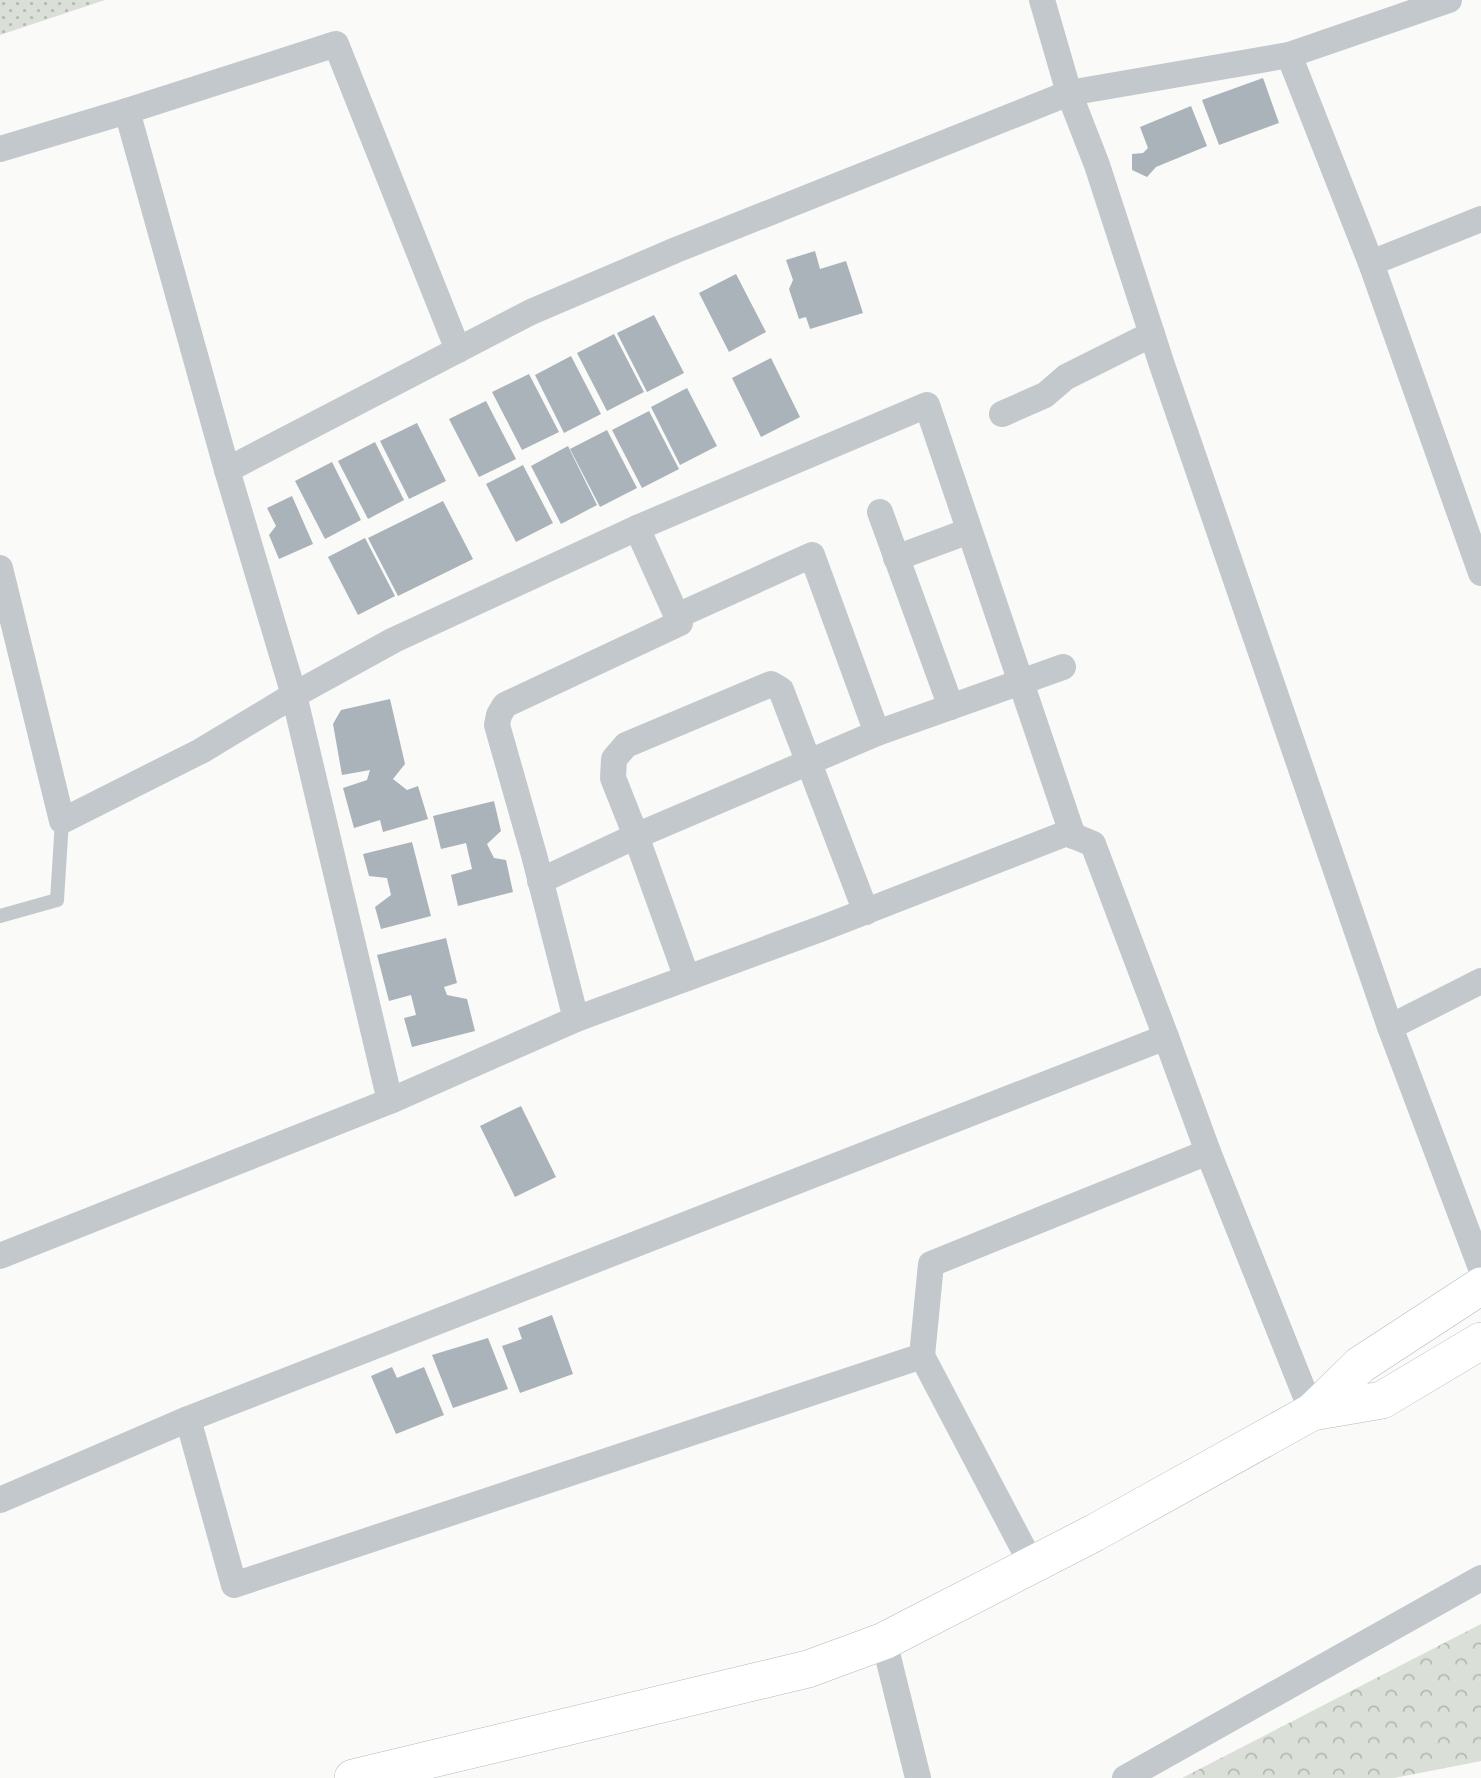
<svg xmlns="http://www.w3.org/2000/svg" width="1481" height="1778" font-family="Signika,sans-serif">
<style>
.grass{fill:url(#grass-dots)}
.park{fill:url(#park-crowns)}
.building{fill:#aab3b9}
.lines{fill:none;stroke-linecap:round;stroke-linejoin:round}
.secondary-casing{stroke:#b3babf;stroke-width:38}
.lane{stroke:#c3c8cc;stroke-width:14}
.street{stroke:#c3c8cc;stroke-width:26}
.secondary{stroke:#fff;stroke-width:37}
</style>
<defs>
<pattern id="grass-dots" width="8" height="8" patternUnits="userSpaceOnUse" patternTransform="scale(1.75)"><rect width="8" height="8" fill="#dadfd7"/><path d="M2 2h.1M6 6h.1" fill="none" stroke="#b4b9b4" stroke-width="1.8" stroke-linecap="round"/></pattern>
<pattern id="park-crowns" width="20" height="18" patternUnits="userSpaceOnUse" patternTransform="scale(1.75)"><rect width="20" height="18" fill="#dadfd7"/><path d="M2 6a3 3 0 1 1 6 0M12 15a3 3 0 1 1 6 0" fill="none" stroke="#b4b9b4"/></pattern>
</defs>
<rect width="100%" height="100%" fill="#fafaf8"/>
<!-- grass -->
<path class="grass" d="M0 0H105L0 35Z"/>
<!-- park -->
<path class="park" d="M1481 1624V1761L1394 1778H1182Z"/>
<!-- building -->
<g class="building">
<path d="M1263 78 1279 123 1219 145 1202 100Z"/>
<path d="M1191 106 1207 146 1156 167 1147 177 1132 170V154L1143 153 1148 148 1140 127Z"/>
<path d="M815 251 820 269 846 261 863 313 810 329 806 317 799 319 789 289 793 280 786 260Z"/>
<path d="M736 274 766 332 729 352 699 293Z"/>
<path d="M654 315 684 373 647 392 617 333Z"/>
<path d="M614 334 644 392 607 411 577 353Z"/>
<path d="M571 356 601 414 564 433 535 375Z"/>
<path d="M771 358 800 417 761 437 732 378Z"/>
<path d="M529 374 559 432 522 450 492 392Z"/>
<path d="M687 388 717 446 680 465 651 407Z"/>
<path d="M486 401 516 459 479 477 449 419Z"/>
<path d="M649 411 679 469 642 488 612 430Z"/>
<path d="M417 423 446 481 409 499 380 441Z"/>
<path d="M607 430 637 488 600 507 570 449Z"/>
<path d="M375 442 404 500 368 519 338 461Z"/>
<path d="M568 446 597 505 561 524 531 466Z"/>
<path d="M332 462 361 520 325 539 295 481Z"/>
<path d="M523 465 553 523 516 542 486 484Z"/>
<path d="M292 496 313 544 279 559 269 535 276 526 267 508Z"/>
<path d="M443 501 473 559 398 596 368 538Z"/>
<path d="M365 538 395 596 358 615 328 557Z"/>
<path d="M390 699 405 764 393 779 407 790 418 786 428 819 383 832 380 820 354 828 343 788 367 780 370 770 342 775 333 724 341 710Z"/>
<path d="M494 801 501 831 487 844 494 858 506 860 513 892 458 906 451 875 472 869 466 843 441 849 433 816Z"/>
<path d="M412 842 431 916 381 929 375 907 391 895 387 878 369 876 363 854Z"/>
<path d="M446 938 457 983 444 987 447 995 467 999 475 1031 412 1047 404 1018 416 1015 411 995 389 1001 377 955Z"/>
<path d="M521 1106 556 1177 515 1197 480 1126Z"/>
<path d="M552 1315 573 1374 520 1393 502 1346 522 1339 518 1328Z"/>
<path d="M488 1338 508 1389 453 1408 432 1355Z"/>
<path d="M392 1367 397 1378 424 1367 444 1415 396 1434 371 1376Z"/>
</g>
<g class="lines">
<defs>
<g id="secondary">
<path d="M1312 1412 1382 1400 1481 1341"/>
<path d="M353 1778 808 1669 884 1641 1094 1533 1312 1412 1360 1365 1481 1286"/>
</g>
</defs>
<!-- secondary casing -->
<use href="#secondary" class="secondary-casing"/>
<!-- lane -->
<path class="lane" d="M0 916 57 900 62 821"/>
<!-- street -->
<g class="street">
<path d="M1042 0 1069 93 1097 165 1162 365 1390 1027 1481 1268"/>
<path d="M1289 55 1371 263 1481 573"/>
<path d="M127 111 227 470"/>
<path d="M0 149 127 111 336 44 458 350"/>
<path d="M1371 263 1481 219"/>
<path d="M1002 414 1045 395 1066 377 1152 334"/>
<path d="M880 512 951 707"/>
<path d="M896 558 969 531"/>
<path d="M0 568 62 821 201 751 294 695 394 640 637 528 927 405 1073 836"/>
<path d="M677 616 812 555 877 733"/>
<path d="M540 881 636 836 877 733 1063 667"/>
<path d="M687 978 636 836 613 778 614 759 626 745 771 684 781 690 866 912"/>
<path d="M576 1019 534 855 497 725 499 715 505 705 680 623 637 528"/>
<path d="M1390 1027 1481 981"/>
<path d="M390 1101 576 1019 823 928 1067 833 1093 844 1166 1037"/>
<path d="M0 1256 390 1101 294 695 227 470 531 312 676 250 1069 93 1289 55 1449 0"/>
<path d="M922 1356 1032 1565"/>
<path d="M188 1419 234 1585 922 1356 931 1264 1208 1152"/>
<path d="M0 1500 188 1419 1166 1037 1208 1152 1312 1412"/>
<path d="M884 1641 918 1778"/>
<path d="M1125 1778 1481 1578"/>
</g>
<!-- secondary -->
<use href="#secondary" class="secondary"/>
</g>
</svg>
